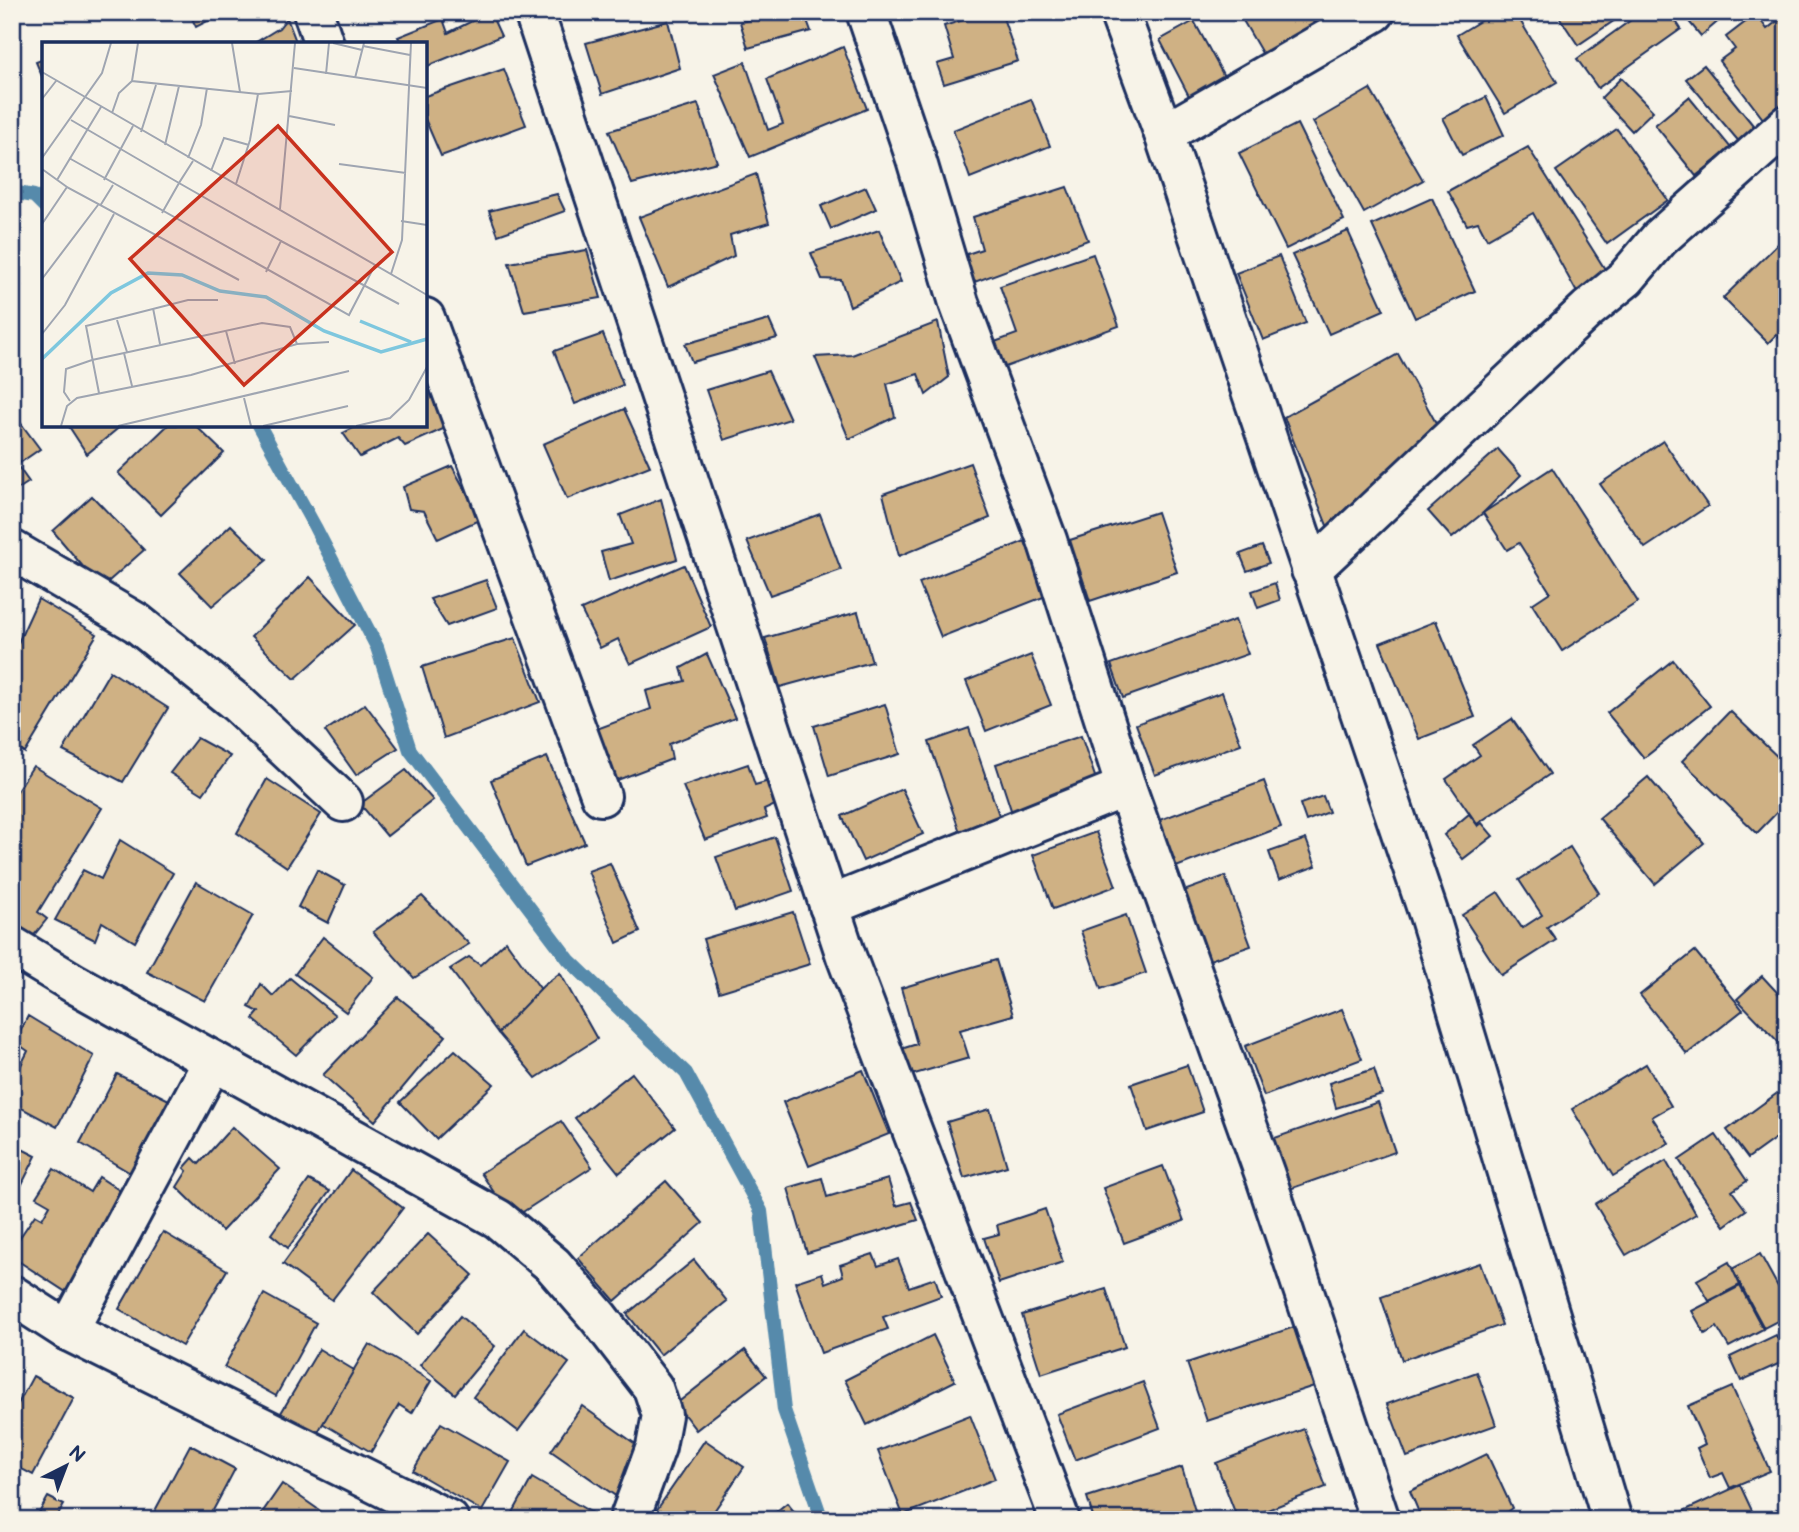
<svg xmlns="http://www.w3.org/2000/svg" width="1799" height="1532" font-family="'Balsamiq Sans',sans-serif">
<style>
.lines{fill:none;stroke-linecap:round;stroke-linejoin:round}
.stream{stroke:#568aab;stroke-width:14}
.building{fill:#cfb184;stroke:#1b2f5e;stroke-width:2}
.minor-casing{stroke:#1b2f5e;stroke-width:44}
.tertiary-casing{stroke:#1b2f5e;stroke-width:44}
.minor{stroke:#f7f3e8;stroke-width:38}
.tertiary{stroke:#f7f3e8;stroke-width:38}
.inset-river{fill:none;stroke:#7ec7de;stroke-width:3.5}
.inset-road{fill:none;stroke:#9fa5b1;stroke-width:2}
.view{fill:#c8321e;fill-opacity:0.15;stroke:#c8321e;stroke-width:3.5}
.inset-edge{fill:none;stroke:#1b2f5e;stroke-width:3.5}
</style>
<rect width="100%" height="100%" fill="#f7f3e8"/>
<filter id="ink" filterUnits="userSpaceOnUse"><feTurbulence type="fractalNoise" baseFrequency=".0143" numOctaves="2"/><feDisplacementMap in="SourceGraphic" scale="14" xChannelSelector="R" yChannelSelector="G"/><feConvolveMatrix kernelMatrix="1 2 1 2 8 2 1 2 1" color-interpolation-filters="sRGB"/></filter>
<g filter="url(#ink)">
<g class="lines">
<!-- stream -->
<g class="stream">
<path d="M12 192 34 196 44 206"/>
<path d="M259 425 315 527 377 647 410 750 569 960 686 1073 761 1211 784 1410 822 1520"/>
</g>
</g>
<!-- building -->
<g class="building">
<path d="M189 12H225L196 27Z"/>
<path d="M490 12 501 36 425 67V44H402L398 37 443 19 448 33Z"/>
<path d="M768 12H804L811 31 748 48 740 22 769 16Z"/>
<path d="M989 12H1001L1018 61 944 84 937 64 954 59 944 26Z"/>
<path d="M1238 12H1309L1320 29 1266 60Z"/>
<path d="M1495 12H1515L1557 82 1505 113 1457 35Z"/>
<path d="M1556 12H1627L1578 45Z"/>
<path d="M1642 12H1670L1681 29 1598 88 1577 59Z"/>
<path d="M1681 12H1729L1701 36Z"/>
<path d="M1756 14 1767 29 1785 15 1787 16V108L1767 124 1719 61 1735 49 1726 37Z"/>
<path d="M287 18 297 44H253L279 28Z"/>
<path d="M668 21 680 68 602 94 586 43Z"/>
<path d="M1194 21 1226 80 1190 98 1160 40Z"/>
<path d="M843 47 867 109 750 157 714 74 745 62 768 130 783 124 767 79Z"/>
<path d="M44 59V81L36 62Z"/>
<path d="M1704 65 1757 130 1741 144 1686 79Z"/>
<path d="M504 69 526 125 441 156 425 119V96Z"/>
<path d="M1621 78 1653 111 1632 131 1601 98Z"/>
<path d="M1370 89 1423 180 1364 213 1313 122Z"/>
<path d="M1486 97 1504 135 1462 155 1443 118Z"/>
<path d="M1689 97 1731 148 1696 176 1655 125Z"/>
<path d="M1031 99 1050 146 970 178 953 130Z"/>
<path d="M698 104 717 162 632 184 609 131Z"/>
<path d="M1297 124 1344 220 1286 249 1239 153Z"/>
<path d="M1617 129 1668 200 1607 244 1556 171Z"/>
<path d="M1528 147 1613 282 1581 300 1533 213 1487 239 1478 222 1467 225 1448 191Z"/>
<path d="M756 174 769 223 730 235 734 256 668 287 639 217Z"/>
<path d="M866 187 876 209 831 229 821 206Z"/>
<path d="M1067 187 1088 240 961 287 949 260 982 249 973 217Z"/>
<path d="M557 194 565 211 498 235 489 211Z"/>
<path d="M1432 198 1475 291 1415 318 1372 225Z"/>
<path d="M879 230 901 282 850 306 841 280 822 279 811 253Z"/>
<path d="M1348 231 1384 310 1329 334 1292 255Z"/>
<path d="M1779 243 1787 251V345L1776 335 1768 343 1723 298Z"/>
<path d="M587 250 601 298 524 311 509 263Z"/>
<path d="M1093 254 1119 326 994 371 992 343 1017 334 1000 286Z"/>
<path d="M1279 256 1306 323 1263 340 1236 273Z"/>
<path d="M12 273 21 285 12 292Z"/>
<path d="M769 320 777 338 692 362 685 344Z"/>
<path d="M938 322 949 377 926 395 918 374 887 384 895 417 849 439 815 357 852 355Z"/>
<path d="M603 334 623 385 575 404 554 351Z"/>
<path d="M1398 354 1446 441 1332 538 1284 417Z"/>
<path d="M768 371 790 419 724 440 706 390Z"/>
<path d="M432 377 450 426 405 446 398 438 360 457 343 433 359 425H425V381Z"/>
<path d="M624 409 650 466 567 499 543 444Z"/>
<path d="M14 414 40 449 17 465 29 482 12 493V415Z"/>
<path d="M68 425H122L87 454Z"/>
<path d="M168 425H195L224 453 161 515 118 473Z"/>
<path d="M1663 441 1708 506 1645 548 1600 484Z"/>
<path d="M1498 449 1521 475 1483 513 1452 538 1428 511Z"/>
<path d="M970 463 990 518 899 556 883 494Z"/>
<path d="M452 466 481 519 438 539 424 511 409 509 403 487Z"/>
<path d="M1552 468 1638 602 1562 651 1532 604 1550 592 1519 543 1507 550 1483 513Z"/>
<path d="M92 496 144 550 101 588 53 531Z"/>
<path d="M661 499 677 559 609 581 601 552 631 544 620 515Z"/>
<path d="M1157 512 1177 572 1090 601 1070 540Z"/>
<path d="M820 514 841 570 770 595 747 541Z"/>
<path d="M231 525 267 560 212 606 180 573Z"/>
<path d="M1025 541 1046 596 941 637 919 583Z"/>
<path d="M1262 546 1269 563 1247 571 1240 554Z"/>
<path d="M684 565 711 627 630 664 618 639 600 648 581 610Z"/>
<path d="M310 577 355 625 295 679 251 637Z"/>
<path d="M486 580 497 608 447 626 430 599Z"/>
<path d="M1275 583 1280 600 1258 608 1252 591Z"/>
<path d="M38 599 97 634 25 753 12 744V656Z"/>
<path d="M858 612 872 662 780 687 765 638Z"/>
<path d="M1235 620 1248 654 1123 698 1111 664Z"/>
<path d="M1436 621 1475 717 1419 739 1380 643Z"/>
<path d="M515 638 540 702 444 738 422 667Z"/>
<path d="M707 654 735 718 669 744 672 759 615 781 594 730 651 709 646 691 685 681 681 668Z"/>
<path d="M1031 655 1051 705 986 731 966 681Z"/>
<path d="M1673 660 1710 706 1644 758 1607 713Z"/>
<path d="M110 671 168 708 123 782 63 751Z"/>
<path d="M1222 692 1241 744 1155 775 1136 724Z"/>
<path d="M365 704 398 748 356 775 325 731Z"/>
<path d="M885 704 900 754 829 776 814 726Z"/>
<path d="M1730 711 1787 766V802L1757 833 1682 761Z"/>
<path d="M1512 719 1550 774 1477 824 1446 779 1480 755 1473 745Z"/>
<path d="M969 728 1002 824 962 838 929 742Z"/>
<path d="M1081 736 1099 788 1013 816 996 764Z"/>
<path d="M197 738 230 756 203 794 170 773Z"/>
<path d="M547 757 585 843 526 866 491 780Z"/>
<path d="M748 764 755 785 776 779 784 801 764 810 767 818 705 840 683 786Z"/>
<path d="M33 766 102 808 38 912 47 919 31 939 12 927V799Z"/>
<path d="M406 770 433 800 387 836 360 804Z"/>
<path d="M1648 777 1704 843 1655 884 1599 818Z"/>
<path d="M267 779 321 814 287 867 237 833Z"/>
<path d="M1264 781 1281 827 1171 869 1154 822Z"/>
<path d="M902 789 923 834 863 861 842 816Z"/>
<path d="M1323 796 1329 812 1306 821 1300 804Z"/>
<path d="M1469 814 1478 826 1482 823 1493 836 1463 859 1444 835Z"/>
<path d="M1096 832 1116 886 1053 909 1033 855Z"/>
<path d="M775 837 793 891 735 911 716 857Z"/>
<path d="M1306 839 1316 866 1279 880 1269 852Z"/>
<path d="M120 840 173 873 135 942 102 922 95 940 55 920 83 870 101 879Z"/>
<path d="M1570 847 1599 893 1547 927 1556 940 1501 975 1462 915 1498 892 1522 928 1542 915 1519 880Z"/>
<path d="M610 863 640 932 617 943 588 871Z"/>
<path d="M317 870 345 885 328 923 298 907Z"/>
<path d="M1225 876 1251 946 1195 965 1170 896Z"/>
<path d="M196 882 253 915 205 1001 147 972Z"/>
<path d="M422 896 469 944 414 978 373 932Z"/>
<path d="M793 912 810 964 719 992 703 939Z"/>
<path d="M1126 915 1146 973 1101 989 1081 931Z"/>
<path d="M323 937 373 977 346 1012 295 974Z"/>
<path d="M506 941 547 998 498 1033 450 969 469 957 480 965Z"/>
<path d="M1695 951 1743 1010 1687 1054 1640 995Z"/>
<path d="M996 960 1013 1015 960 1030 969 1058 908 1076 901 1049 917 1044 901 988Z"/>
<path d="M560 973 597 1039 536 1078 498 1033 543 986Z"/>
<path d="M1762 976 1787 1003V1051L1737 999Z"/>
<path d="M290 978 335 1015 296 1055 253 1019 259 1012 249 1007 261 984 273 996Z"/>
<path d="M398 997 446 1036 375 1121 323 1075Z"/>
<path d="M1342 1009 1362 1059 1264 1096 1245 1046Z"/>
<path d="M28 1016 94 1056 57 1127 12 1103V1083L28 1051 15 1042Z"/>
<path d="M455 1050 494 1084 436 1139 400 1102Z"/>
<path d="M1646 1064 1671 1106 1652 1117 1669 1143 1613 1176 1572 1109Z"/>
<path d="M1187 1065 1203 1112 1147 1131 1131 1084Z"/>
<path d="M1374 1069 1382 1094 1336 1108 1329 1083Z"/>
<path d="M863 1070 889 1134 809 1166 783 1102Z"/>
<path d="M632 1073 675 1128 619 1173 575 1118Z"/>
<path d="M117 1074 169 1100 140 1154 149 1159 139 1178 80 1143Z"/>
<path d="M1787 1086V1130L1748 1158 1727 1130Z"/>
<path d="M1378 1102 1395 1152 1284 1191 1266 1141Z"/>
<path d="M990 1109 1007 1166 964 1178 947 1122Z"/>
<path d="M561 1121 592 1167 512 1219 481 1173Z"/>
<path d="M232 1127 280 1169 222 1231 177 1187 187 1171 184 1168 193 1158 199 1164Z"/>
<path d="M1716 1135 1747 1181 1732 1191 1746 1210 1724 1226 1679 1160Z"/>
<path d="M12 1144 36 1156 12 1204Z"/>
<path d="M1666 1161 1696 1214 1626 1255 1595 1204Z"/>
<path d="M1163 1166 1184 1221 1124 1243 1103 1188Z"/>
<path d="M54 1169 90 1192 99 1177 128 1196 66 1292 12 1257V1249L35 1215 42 1219 50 1205 36 1197Z"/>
<path d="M351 1170 403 1208 332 1300 283 1264Z"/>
<path d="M822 1178 827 1197 888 1179 896 1206 911 1202 918 1220 807 1253 788 1188Z"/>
<path d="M309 1180 330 1191 288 1248 271 1234Z"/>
<path d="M666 1181 703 1223 615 1301 578 1258Z"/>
<path d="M1045 1209 1063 1262 999 1283 984 1238 999 1234 997 1225Z"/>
<path d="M163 1232 227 1270 182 1346 119 1309Z"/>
<path d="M428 1234 473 1275 417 1334 373 1292Z"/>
<path d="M873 1254 878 1266 898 1259 909 1287 935 1278 941 1296 883 1317 888 1329 821 1353 795 1282 822 1273 825 1283 843 1276 840 1265Z"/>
<path d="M1760 1254 1787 1303V1316L1764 1328 1732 1269Z"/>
<path d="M694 1260 727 1301 660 1355 627 1314Z"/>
<path d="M1729 1262 1740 1285 1709 1301 1697 1280Z"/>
<path d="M1480 1263 1502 1325 1402 1360 1381 1297Z"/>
<path d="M1740 1286 1763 1329 1729 1347 1717 1327 1705 1334 1692 1311Z"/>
<path d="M1106 1289 1125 1347 1041 1374 1022 1315Z"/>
<path d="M264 1294 316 1323 276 1396 224 1367Z"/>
<path d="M460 1316 495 1346 455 1394 420 1365Z"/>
<path d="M1294 1327 1314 1386 1207 1421 1187 1363Z"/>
<path d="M524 1329 569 1363 518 1431 473 1397Z"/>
<path d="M933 1335 955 1381 867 1425 845 1380Z"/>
<path d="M1776 1335 1787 1360 1741 1381 1730 1357Z"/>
<path d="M369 1344 431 1381 412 1413 399 1405 371 1452 322 1423Z"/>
<path d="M319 1349 354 1370 311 1444 275 1423Z"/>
<path d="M745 1350 766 1376 696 1430 676 1404Z"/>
<path d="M1477 1372 1496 1425 1407 1457 1387 1404Z"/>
<path d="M33 1376 74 1398 33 1475 12 1464V1415Z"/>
<path d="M1143 1382 1160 1428 1075 1460 1057 1414Z"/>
<path d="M1732 1387 1770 1471 1730 1488 1723 1473 1710 1478 1697 1448 1705 1444 1688 1406Z"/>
<path d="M582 1406 651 1455 620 1499 551 1451Z"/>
<path d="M970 1415 995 1479 903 1515 878 1451Z"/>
<path d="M441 1423 510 1462 482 1511 413 1471Z"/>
<path d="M1304 1429 1326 1487 1242 1520H1238L1216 1463Z"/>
<path d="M705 1440 744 1467 708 1520H662L654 1514Z"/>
<path d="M190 1445 235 1469 208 1520H150Z"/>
<path d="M1487 1454 1512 1508 1496 1520H1422L1410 1491Z"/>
<path d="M1182 1467 1195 1511 1168 1520H1094L1087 1497Z"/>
<path d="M532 1478 604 1520H509Z"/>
<path d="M282 1484 329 1517 327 1520H257Z"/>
<path d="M1740 1485 1754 1515 1745 1520H1664Z"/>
<path d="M48 1497 64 1505 55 1520H35Z"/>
<path d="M787 1503 801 1520H770L768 1518Z"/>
<path d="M1777 1509 1782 1520H1755Z"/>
</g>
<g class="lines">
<defs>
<g id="minor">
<path d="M313 12 324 44"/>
<path d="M534 12 846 956 1060 1520"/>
<path d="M1164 134 1375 12"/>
<path d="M425 318 601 796"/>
<path d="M12 550 137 623 237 703 343 802"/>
<path d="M1311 570 1588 309 1626 278 1660 238 1787 125"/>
<path d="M1126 787 1265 1175 1380 1520"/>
<path d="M829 906 1126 787 1047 540 959 303 916 159 866 12"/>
<path d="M12 946 75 984 498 1219 553 1265 599 1318 653 1388 662 1415 656 1447 629 1520"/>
<path d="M12 1295 68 1331 449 1520"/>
<path d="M68 1331 213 1061"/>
</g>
<path id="tertiary" d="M1119 12 1164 134 1430 918 1612 1520"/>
</defs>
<!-- minor casing -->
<use href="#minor" class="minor-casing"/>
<!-- tertiary casing -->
<use href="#tertiary" class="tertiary-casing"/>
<!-- minor -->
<use href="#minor" class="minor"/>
<!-- tertiary -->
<use href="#tertiary" class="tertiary"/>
</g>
</g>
<!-- overview -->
<g transform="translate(42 42)">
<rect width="385" height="385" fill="#f7f3e8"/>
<path class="inset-river" d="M318 279 369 300M0 317 69 251 106 231 140 233 178 249 224 255 282 289 339 310 385 297"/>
<path class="inset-road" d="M96 1 90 39 216 52 208 98 194 142M190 1 198 50M291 1 320 8M321 4 368 13M252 26 385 46M0 30 385 253M284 32 287 1M313 36 322 1M216 52 250 49M0 57 14 39M70 71 77 51 90 39M247 74 293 83M29 78 137 141 120 171M99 90 114 43M123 103 137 44M0 116 60 31 69 1M27 116 307 273 333 223M146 116 159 83 165 46M151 119 137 141 239 199 224 230M297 122 364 131M0 127 25 145M169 129 182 96 207 103M15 138 59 65M62 138 91 84M58 164 71 143M238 167 253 1M359 179 385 183M0 182 25 145 197 238M239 199 357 262M349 232 360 198 369 1M0 237 56 163M111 266 118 302M75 278 85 310M184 289 193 322M0 292 23 263 72 172M82 311 90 344M57 351 44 284 146 258H176M202 356 209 384M28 359 22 350 24 327 50 318 220 281 248 285 255 302M19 384 25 364 35 356 149 333 255 302 287 300M76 384 307 329M221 384 306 364M314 384 348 376 367 358 385 325"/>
<path class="view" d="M236 84 350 210 202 343 88 217Z"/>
<rect width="385" height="385" class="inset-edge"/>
</g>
<!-- margin -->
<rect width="1799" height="1532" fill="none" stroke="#f7f3e8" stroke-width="42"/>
<rect x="21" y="21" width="1757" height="1490" fill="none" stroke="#1b2f5e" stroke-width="2.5" filter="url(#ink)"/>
<!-- north arrow -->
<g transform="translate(66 1466) rotate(42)" stroke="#f7f3e8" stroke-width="5" paint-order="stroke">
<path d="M0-5L12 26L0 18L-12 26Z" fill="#1b2f5e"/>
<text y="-10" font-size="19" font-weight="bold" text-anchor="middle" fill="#1b2f5e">N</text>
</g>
</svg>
